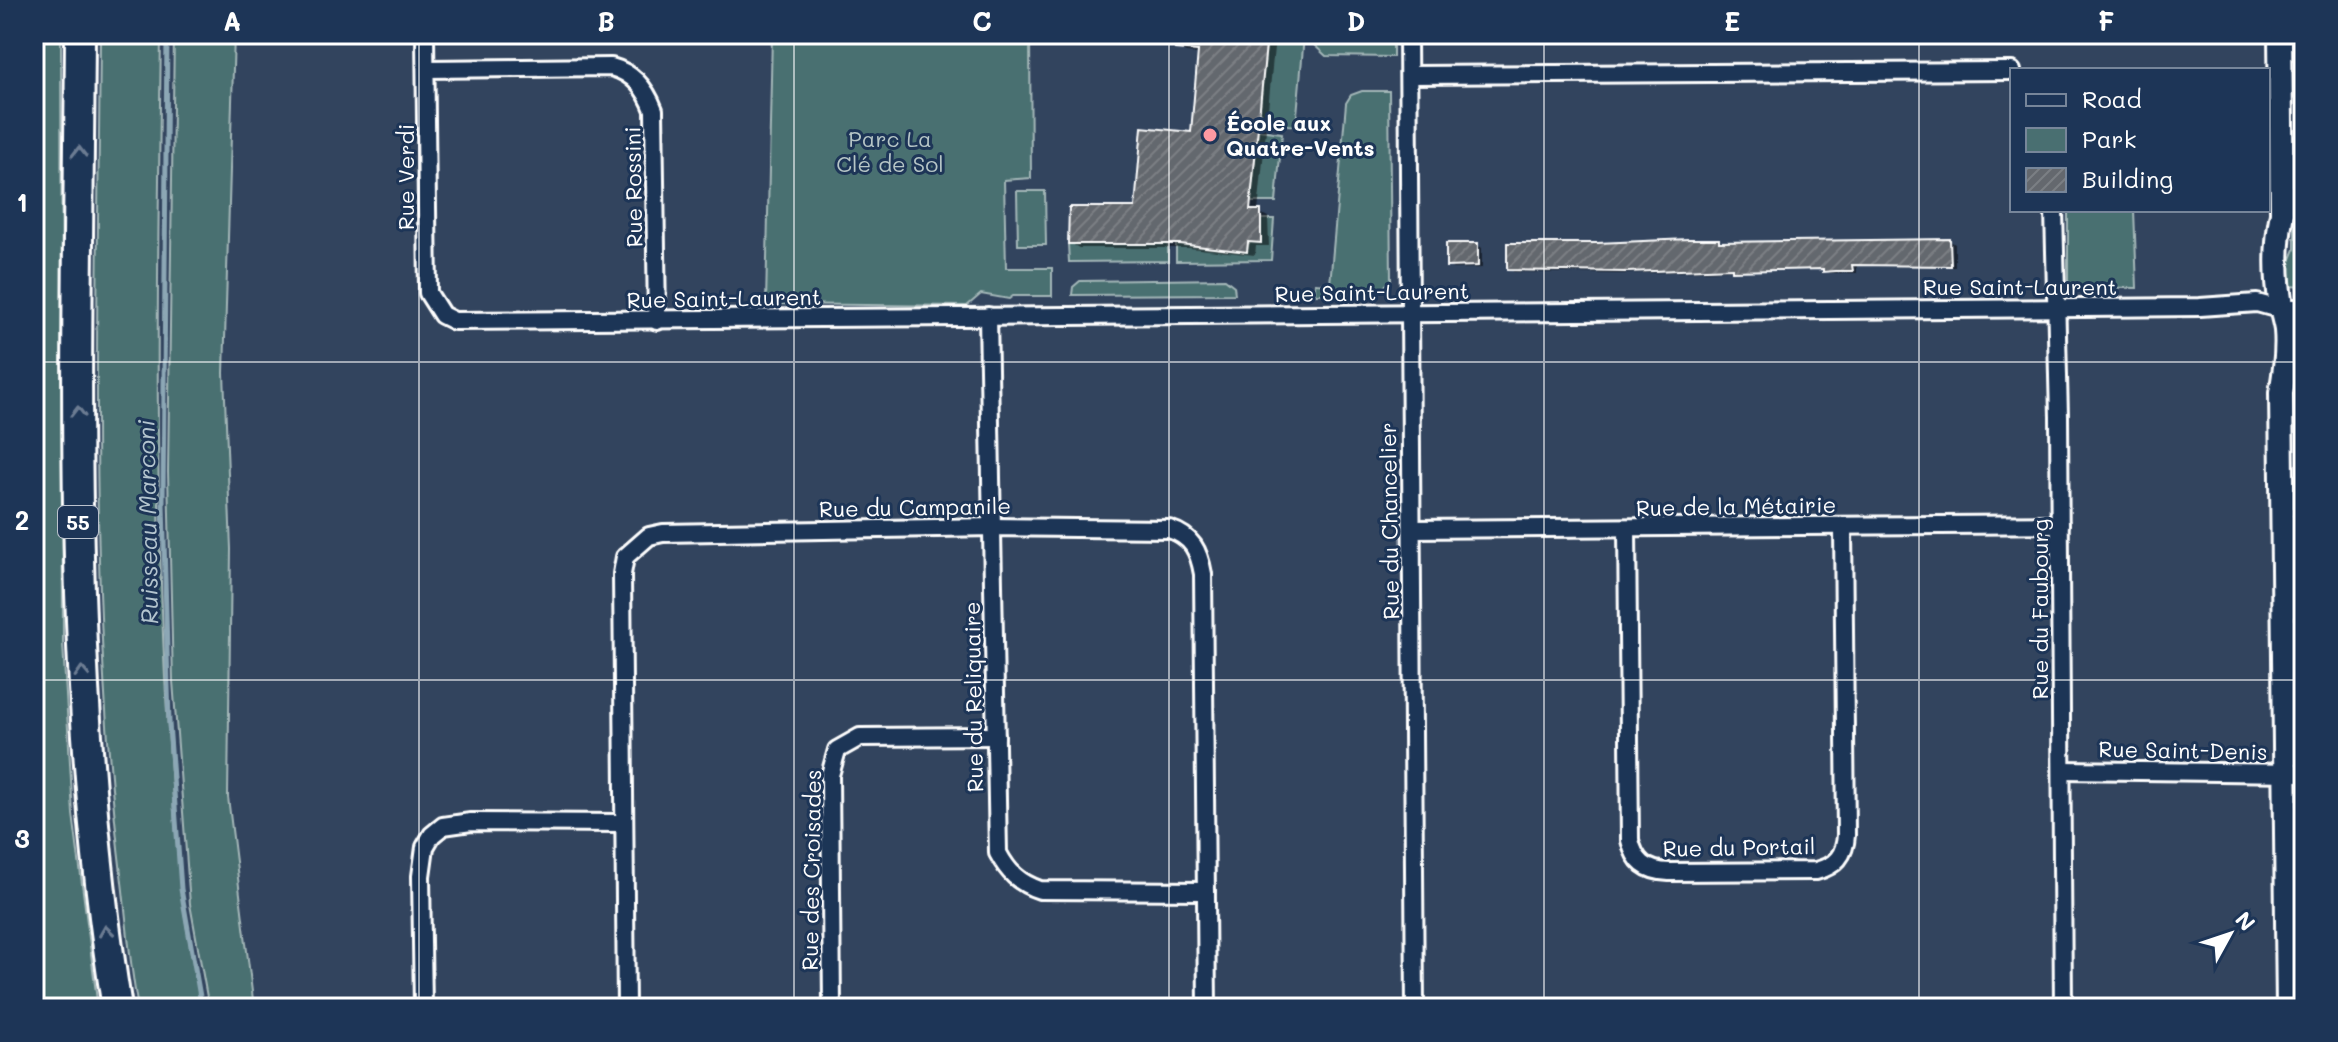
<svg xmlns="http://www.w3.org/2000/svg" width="2338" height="1042" font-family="Mali,sans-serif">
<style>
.green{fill:#496f71;stroke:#a4b7b8;stroke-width:2}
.shadow{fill:#0007}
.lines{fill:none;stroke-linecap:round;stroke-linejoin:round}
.stream{stroke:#8ca7b5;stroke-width:5}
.building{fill:url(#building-hatch);stroke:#fff;stroke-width:2}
.street-casing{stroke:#fff;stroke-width:22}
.secondary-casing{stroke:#fff;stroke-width:28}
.highway-casing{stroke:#fff;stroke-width:34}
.street{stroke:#1d3557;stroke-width:16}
.secondary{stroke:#1d3557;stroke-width:22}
.highway{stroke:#1d3557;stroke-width:28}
.oneway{stroke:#6c7c92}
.grid{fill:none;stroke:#fff;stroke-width:2;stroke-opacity:0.55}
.poi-dot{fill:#ff9aa2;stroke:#1d3557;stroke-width:3}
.labels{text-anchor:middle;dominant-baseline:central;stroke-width:6;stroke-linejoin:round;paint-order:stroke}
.shield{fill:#1d3557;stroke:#bbc2cd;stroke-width:2}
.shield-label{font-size:20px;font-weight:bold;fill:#fff}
.poi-label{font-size:22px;font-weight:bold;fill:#fff;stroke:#1d3557;text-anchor:start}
.park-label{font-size:22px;fill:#b6c5c6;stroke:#1d3557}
.street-label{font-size:22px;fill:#fff;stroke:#1d3557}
.water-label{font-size:24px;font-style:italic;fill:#b3c4ce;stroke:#1d3557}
.neatline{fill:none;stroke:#fff;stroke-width:3}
.grid-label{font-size:26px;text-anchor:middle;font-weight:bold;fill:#fff}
</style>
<defs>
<pattern id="building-hatch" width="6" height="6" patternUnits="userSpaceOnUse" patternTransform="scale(2)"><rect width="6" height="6" fill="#64686e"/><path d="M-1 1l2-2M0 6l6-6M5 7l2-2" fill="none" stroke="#7b7f84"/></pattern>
</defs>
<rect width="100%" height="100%" fill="#32445e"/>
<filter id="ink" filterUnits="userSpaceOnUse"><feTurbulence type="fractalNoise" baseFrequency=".0125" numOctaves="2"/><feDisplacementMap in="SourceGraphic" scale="16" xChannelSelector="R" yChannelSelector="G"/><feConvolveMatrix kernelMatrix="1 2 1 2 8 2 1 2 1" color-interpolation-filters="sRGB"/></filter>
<g filter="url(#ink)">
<!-- green -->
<g class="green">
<path d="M34 34H61L63 644 73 814 98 1008H34Z"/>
<path d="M100 34H161C157 321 151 609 182 895 186 932 195 971 202 1008H138C130 966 127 924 122 882 87 601 98 316 100 34Z"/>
<path d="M174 34H234L224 373 231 549 228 797 254 1008H209L190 904 173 681 168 472Z"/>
<path d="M772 34H1030L1031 178 1004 180 1006 268H1052V296H1013L1009 299 981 294 967 306 766 304Z"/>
<path d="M1267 34 1304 36 1296 126 1259 122Z"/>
<path d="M1310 34H1393V57L1326 56 1314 45Z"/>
<path d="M1362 91H1389L1391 280 1379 292 1315 294V283L1330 284 1346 103 1351 95Z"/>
<path d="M1258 130 1282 133 1276 202H1251Z"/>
<path d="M2295 145H2304V287L2289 286V264L2295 249Z"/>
<path d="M1017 191H1045L1046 245H1018Z"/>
<path d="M2068 210H2134L2137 288 2072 287 2068 281Z"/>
<path d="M1261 219H1274L1271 260 1176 261V244L1247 252 1249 242H1261Z"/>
<path d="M1068 244H1168V261L1069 262Z"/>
<path d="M1225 279 1234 286 1235 294 1072 295 1073 287 1080 281Z"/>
</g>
<!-- shadow -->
<g class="shadow">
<path d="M1084 34H1269L1275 37 1258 212 1268 217 1269 246H1256L1255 255 1190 248H1079L1070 243 1137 209 1193 134 1200 54 1186 53 1178 48V42L1092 41Z"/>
<path d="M1449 34H1469V37H1454Z"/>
<path d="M1499 34H1619V38H1504Z"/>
<path d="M1718 241 1723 244 1950 241 1955 244V267L1857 266V273H1830L1825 270 1833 266 1617 274 1514 272 1509 269Z"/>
<path d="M1477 245 1482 248V268L1453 269 1448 266Z"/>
</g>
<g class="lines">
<!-- stream -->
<path class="stream" d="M167 34 163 504 169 723 181 889 202 1008"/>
</g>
<!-- building -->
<g class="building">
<path d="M1177 34H1267L1250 210H1261V243L1248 242 1247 252 1180 244H1068L1069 207H1135L1142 127 1191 132 1198 51 1175 49Z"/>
<path d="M1689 239H1719V242L1950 239 1951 266 1852 265 1853 271H1836L1823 272V269L1732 271V268L1627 272 1507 270V243H1597Z"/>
<path d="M1446 243H1478V266L1446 267Z"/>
</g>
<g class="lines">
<defs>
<g id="street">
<path d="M425 34 428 293 442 315 454 321 2200 307 2257 303 2275 308H2304"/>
<path d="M1408 34 1415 1008"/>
<path d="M426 69 611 67C634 73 646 89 654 110L657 321"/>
<path d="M1409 75 2012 71"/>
<path d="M2054 210 2059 417 2063 1008"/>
<path d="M988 316 998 853C1008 872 1019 883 1040 890L1206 891"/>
<path d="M1412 529 2060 524"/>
<path d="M1627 529 1630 840C1635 862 1646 871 1669 872L1816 871C1836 866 1845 855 1846 835L1843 527"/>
<path d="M2062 770 2304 773"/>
<path d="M423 1008 421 876 425 847 432 835 443 826 471 822 624 823"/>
<path d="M626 1008 622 574 625 557 649 536 663 533 993 527 1169 529C1192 536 1199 551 1203 574L1207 1008"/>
<path d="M832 1008 830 775 837 750 860 737 996 736"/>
</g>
<path id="secondary" d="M2280 34 2282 213C2276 243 2276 276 2281 306 2282 314 2285 322 2286 330 2288 352 2285 372 2281 393L2288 1008"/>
<path id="highway" d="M80 34C78 359 65 686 117 1008"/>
</defs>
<!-- street casing -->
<use href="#street" class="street-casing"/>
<!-- secondary casing -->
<use href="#secondary" class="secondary-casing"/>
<!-- highway casing -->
<use href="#highway" class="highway-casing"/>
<!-- street -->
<use href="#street" class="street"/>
<!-- secondary -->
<use href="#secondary" class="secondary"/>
<!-- highway -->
<use href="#highway" class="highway"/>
</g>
<!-- one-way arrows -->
<defs><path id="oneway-chevron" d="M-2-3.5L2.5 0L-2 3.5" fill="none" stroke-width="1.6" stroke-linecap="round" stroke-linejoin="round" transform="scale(2)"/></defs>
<g class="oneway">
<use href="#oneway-chevron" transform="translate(79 152) rotate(-90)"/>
<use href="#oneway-chevron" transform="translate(78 412) rotate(-90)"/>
<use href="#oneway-chevron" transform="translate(82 672) rotate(-93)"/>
<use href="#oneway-chevron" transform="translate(106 931) rotate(-98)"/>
</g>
</g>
<!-- grid -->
<path class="grid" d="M419 34V1008M794 34V1008M1169 34V1008M1544 34V1008M1919 34V1008M34 362H2304M34 680H2304"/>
<!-- markers -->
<circle class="poi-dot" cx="1210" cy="135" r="8"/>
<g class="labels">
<!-- shield labels -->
<rect class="shield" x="58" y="506" width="40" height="32" rx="6"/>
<g class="shield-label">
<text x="78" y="522">55</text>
</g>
<!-- poi labels -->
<g class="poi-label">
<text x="1226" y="122">École aux<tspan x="1226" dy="25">Quatre-Vents</tspan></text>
</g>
<!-- park labels -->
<g class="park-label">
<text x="890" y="138">Parc La<tspan x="890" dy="25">Clé de Sol</tspan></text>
</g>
<!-- street labels -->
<g class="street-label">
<text transform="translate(405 177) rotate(-90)">Rue Verdi</text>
<text transform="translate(633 187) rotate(-91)">Rue Rossini</text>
<text x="2020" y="286">Rue Saint-Laurent</text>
<text transform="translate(1372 292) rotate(-1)">Rue Saint-Laurent</text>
<text transform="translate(724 298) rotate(-1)">Rue Saint-Laurent</text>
<text transform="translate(1736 506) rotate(-1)">Rue de la Métairie</text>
<text transform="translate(915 507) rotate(-1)">Rue du Campanile</text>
<text transform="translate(1389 521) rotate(-91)">Rue du Chancelier</text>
<text transform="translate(2039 609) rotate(-90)">Rue du Faubourg</text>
<text transform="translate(973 697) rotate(-91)">Rue du Reliquaire</text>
<text transform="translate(2183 750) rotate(1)">Rue Saint-Denis</text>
<text transform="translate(1739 847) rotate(-1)">Rue du Portail</text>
<text transform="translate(811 870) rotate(-89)">Rue des Croisades</text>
</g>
<!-- water labels -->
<g class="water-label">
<text transform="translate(147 522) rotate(-91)">Ruisseau Marconi</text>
</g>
</g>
<!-- margin -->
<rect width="2338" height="1042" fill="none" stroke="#1d3557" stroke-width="88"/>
<!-- legend -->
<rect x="2010" y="68" width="260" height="144" fill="#1d3557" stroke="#77869a" stroke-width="2"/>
<rect x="2026" y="94" width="40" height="12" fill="#1d3557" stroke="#77869a" stroke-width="2"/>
<text x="2082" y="108" font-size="24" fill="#ffffff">Road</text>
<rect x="2026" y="128" width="40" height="24" fill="#496f71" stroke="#77869a" stroke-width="2"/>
<text x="2082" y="148" font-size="24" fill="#ffffff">Park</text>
<rect x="2026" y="168" width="40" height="24" fill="url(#building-hatch)" stroke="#77869a" stroke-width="2"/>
<text x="2082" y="188" font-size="24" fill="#ffffff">Building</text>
<!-- north arrow -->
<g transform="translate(2230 934) rotate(50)" stroke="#1d3557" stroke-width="6" paint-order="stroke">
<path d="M0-6L14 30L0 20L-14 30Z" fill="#ffffff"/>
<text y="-12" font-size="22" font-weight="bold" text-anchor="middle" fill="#ffffff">N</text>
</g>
<rect x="44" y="44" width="2250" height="954" class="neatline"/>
<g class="grid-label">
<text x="232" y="31">A</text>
<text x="606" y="31">B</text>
<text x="982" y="31">C</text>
<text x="1356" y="31">D</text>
<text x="1732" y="31">E</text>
<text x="2106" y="31">F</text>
<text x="22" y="212">1</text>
<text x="22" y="530">2</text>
<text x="22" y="848">3</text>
</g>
</svg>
